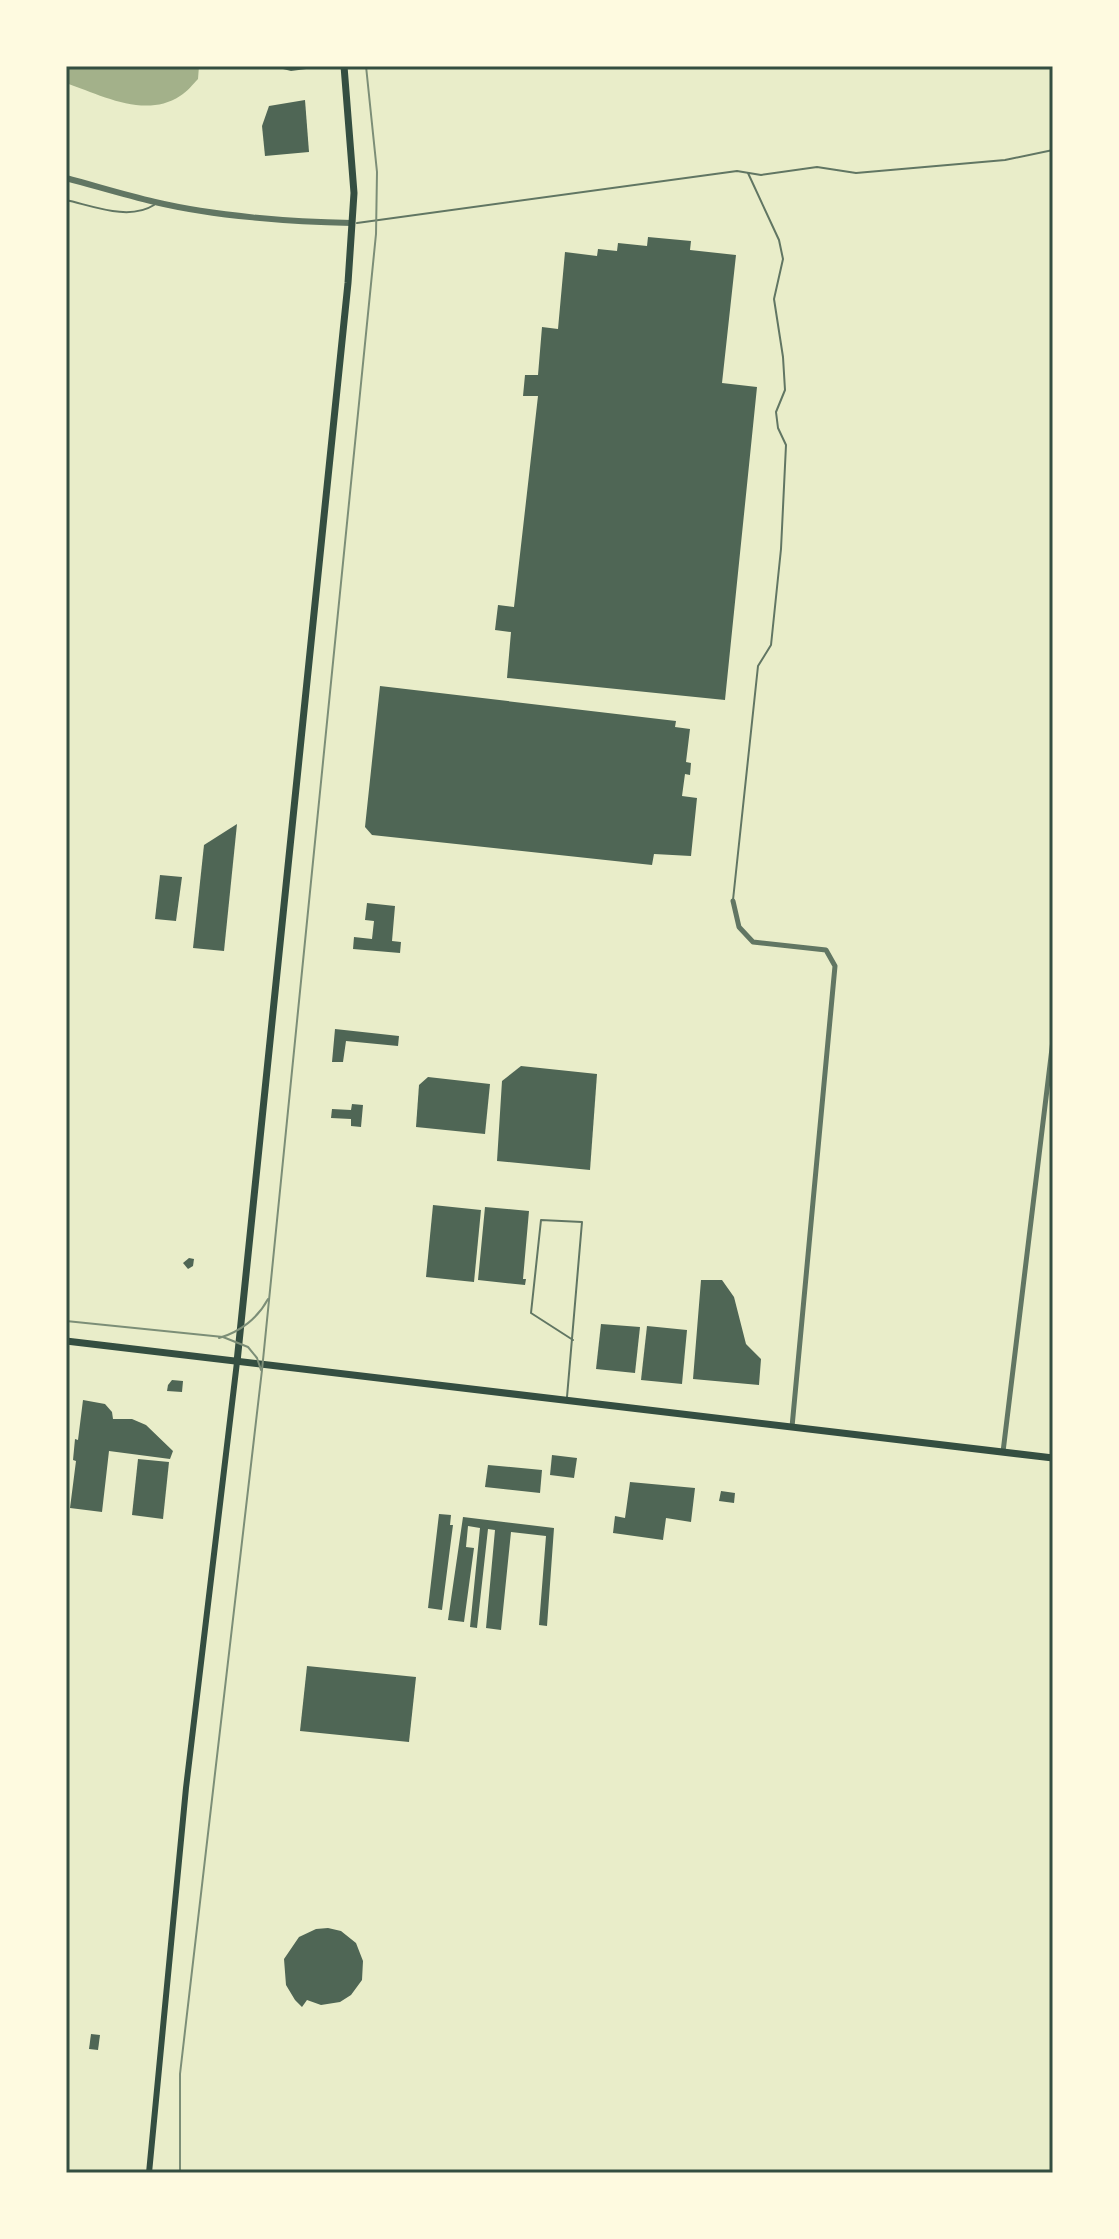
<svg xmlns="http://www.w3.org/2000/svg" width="1119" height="2239" font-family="'Sofia Sans Condensed',sans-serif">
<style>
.water{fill:#a3b18a}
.building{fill:#4f6655}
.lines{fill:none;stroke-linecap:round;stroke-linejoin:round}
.service{stroke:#617663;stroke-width:2}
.minor{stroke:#617663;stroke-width:5}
.tertiary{stroke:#617663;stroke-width:6}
.secondary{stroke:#344e41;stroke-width:6}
.primary{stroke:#344e41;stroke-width:7}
.tram{stroke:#7c8e77;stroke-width:2}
.neatline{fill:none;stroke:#344e41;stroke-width:3}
</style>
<rect width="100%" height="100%" fill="#e9edc9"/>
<!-- water -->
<path class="water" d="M66 66H199L198 79C193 84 187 92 180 96 145 119 101 95 66 83Z"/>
<!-- building -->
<g class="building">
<path d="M283 66H314V68L291 71 283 69Z"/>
<path d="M305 100 309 152 265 156 262 126 269 106Z"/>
<path d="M648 237 691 241 690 250 736 255 722 383 757 387 725 700 507 678 511 632 495 630 498 605 514 607 538 396H523L525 375H538L542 327 558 329 565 252 597 256 598 249 617 251 618 243 647 246Z"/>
<path d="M380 686 676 721 675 727 690 729 686 762 691 763 690 775 685 774 682 796 697 798 691 856 654 854 652 865 372 835 365 827Z"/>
<path d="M237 824 224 951 193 948 204 845Z"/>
<path d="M160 875 182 877 176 921 155 919Z"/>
<path d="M367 903 395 906 392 941 401 942 400 953 353 949 354 937 372 939 374 921 365 920Z"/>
<path d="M335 1029 399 1036 398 1046 346 1041 343 1062H332Z"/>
<path d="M521 1066 597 1074 590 1170 497 1161 502 1081Z"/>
<path d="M428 1077 490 1084 485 1134 416 1127 419 1085Z"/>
<path d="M352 1104 363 1105 361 1127 351 1126V1119L331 1118 332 1109 351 1110Z"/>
<path d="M433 1205 481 1210 474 1282 426 1277Z"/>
<path d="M485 1207 529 1211 523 1279H526L525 1285 478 1280Z"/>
<path d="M189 1258 194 1259 193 1266 188 1269 183 1263Z"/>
<path d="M701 1280H722L734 1297 746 1344 761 1359 759 1385 693 1379Z"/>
<path d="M601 1324 640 1327 635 1373 596 1369Z"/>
<path d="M647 1326 687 1330 682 1384 641 1380Z"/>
<path d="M172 1380 183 1381 182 1392 167 1391 168 1385Z"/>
<path d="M83 1400 105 1404 112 1412 113 1419H132L146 1425 173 1451 170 1459 109 1451 102 1512 70 1508 76 1461 73 1460 75 1439 78 1440Z"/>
<path d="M552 1455 577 1458 574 1478 550 1475Z"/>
<path d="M138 1459 169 1462 163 1519 132 1515Z"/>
<path d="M488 1465 542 1470 540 1493 485 1487Z"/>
<path d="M630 1482 695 1488 691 1522 666 1518 663 1540 613 1533 615 1516 625 1518Z"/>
<path d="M721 1491 735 1493 734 1503 719 1501Z"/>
<path d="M439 1514 451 1515 450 1525H453L442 1610 428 1608Z"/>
<path d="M463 1517 554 1528 547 1626 539 1625 546 1536 511 1532 501 1630 486 1628 495 1530 488 1529 477 1628 470 1627 480 1528 468 1526 466 1547 474 1548 464 1622 448 1620Z"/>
<path d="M307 1666 416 1677 409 1742 300 1731Z"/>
<path d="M328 1928 341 1931 356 1943 363 1961 362 1980 351 1995 340 2002 321 2005 307 2000 302 2007 295 2000 286 1985 284 1959 299 1937 316 1929Z"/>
<path d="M91 2034 100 2035 98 2050 89 2049Z"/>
</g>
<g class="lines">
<!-- service -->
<g class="service">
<path d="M66 200C93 206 129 221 154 205"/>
<path d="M357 223 737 171 761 175 817 167 856 173 1005 160 1053 150"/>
<path d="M733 900 758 666 771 645 781 549 786 445 778 428 776 412 785 390 783 357 774 299 783 259 779 240 748 173"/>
<path d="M567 1397 582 1222 541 1220 531 1313 573 1340"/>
</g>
<!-- minor -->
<g class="minor">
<path d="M733 901 739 927 753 942 826 950 835 966 792 1427"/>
<path d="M1003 1452 1053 1040"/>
</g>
<!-- tertiary -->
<path class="tertiary" d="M66 178C96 186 125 195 155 202 214 216 291 222 352 223"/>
<!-- secondary -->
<path class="secondary" d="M149 2173 186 1788 237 1362"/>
<!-- primary -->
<g class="primary">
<path d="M66 1341 1053 1458"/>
<path d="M237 1362 348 283 354 193 344 66"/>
</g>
<!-- tram -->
<g class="tram">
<path d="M66 1321 223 1337 248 1347 257 1358 261 1370"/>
<path d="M219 1338C240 1332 258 1318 268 1299"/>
<path d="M180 2173V2074L262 1370 376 234 377 172 366 66"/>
</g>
</g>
<!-- border -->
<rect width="1119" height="2239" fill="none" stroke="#fefae0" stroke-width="136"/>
<rect x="68" y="68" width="983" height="2103" class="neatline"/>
</svg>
